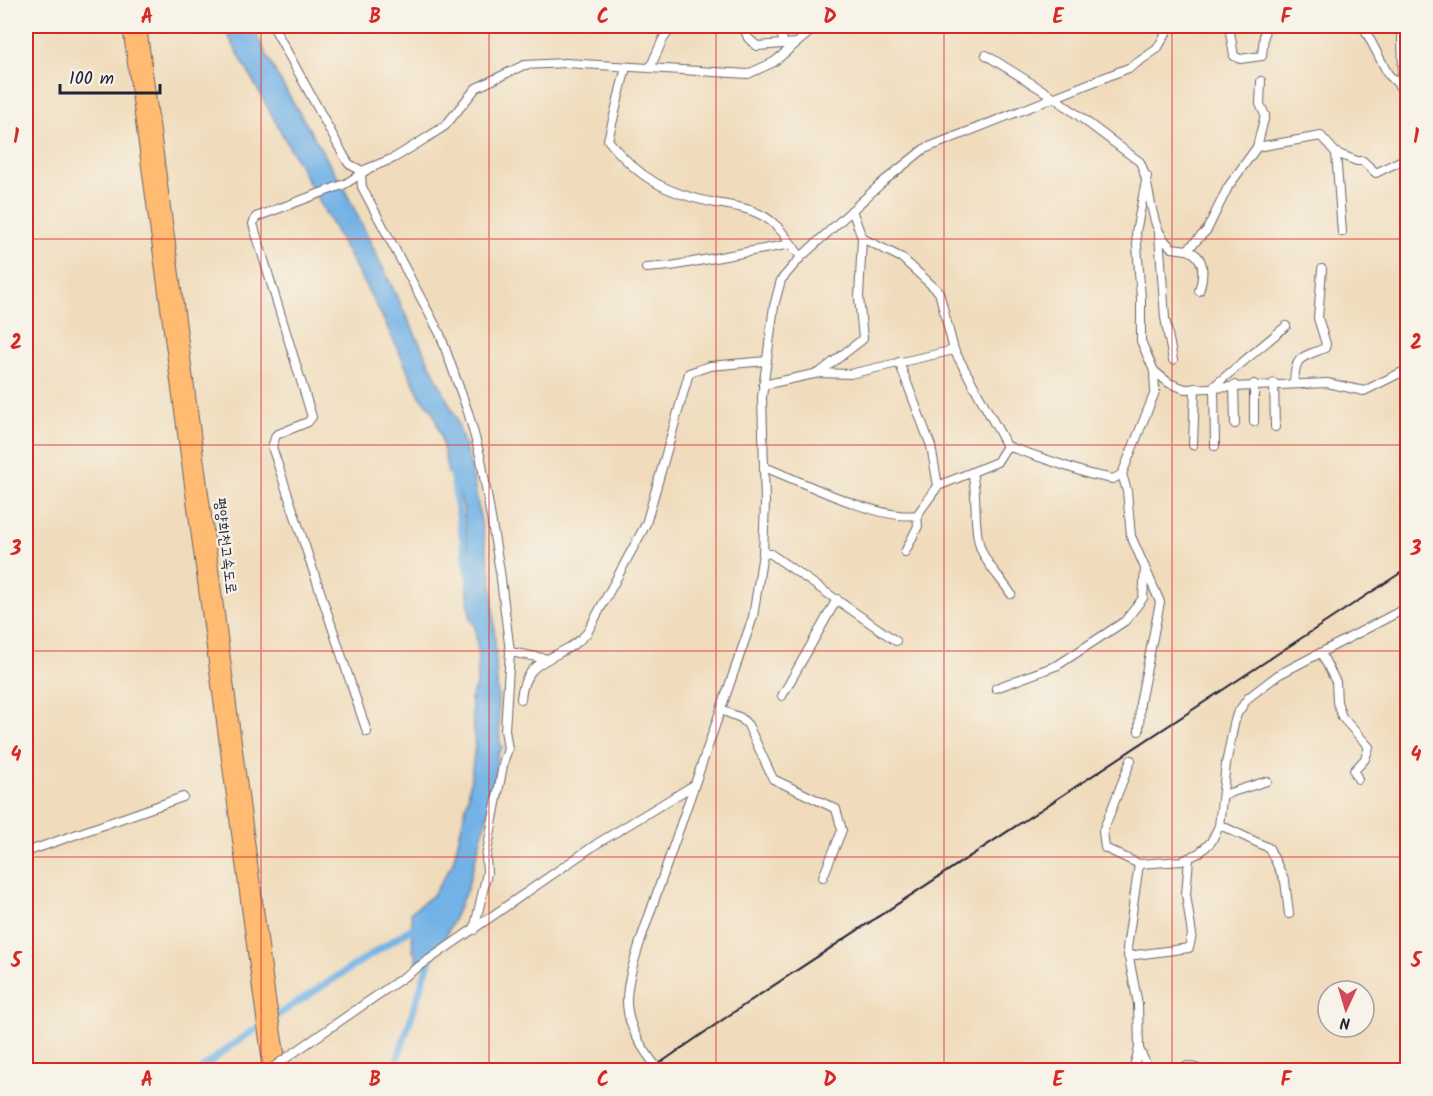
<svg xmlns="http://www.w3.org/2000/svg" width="1433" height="1096" font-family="Kalam,'Poor Story',sans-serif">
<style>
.water{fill:#73b2e6;stroke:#4a6a90;stroke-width:1.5}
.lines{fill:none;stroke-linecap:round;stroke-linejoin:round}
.canal{stroke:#73b2e6;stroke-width:7}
.minor-casing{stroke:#6a6368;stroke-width:10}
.highway-casing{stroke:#6a6368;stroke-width:14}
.minor{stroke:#fff;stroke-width:8}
.highway{stroke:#ffbb71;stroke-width:12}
.rail{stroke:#22223b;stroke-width:2}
.minor-bridge-casing{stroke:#6a6368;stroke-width:10;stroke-linecap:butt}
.minor-bridge{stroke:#fff;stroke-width:8}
.grid{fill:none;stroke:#d62828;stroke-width:1.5;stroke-opacity:0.55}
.labels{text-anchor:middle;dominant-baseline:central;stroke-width:4.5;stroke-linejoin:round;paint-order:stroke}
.street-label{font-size:15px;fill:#22223b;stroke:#f7f3e8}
.neatline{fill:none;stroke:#d62828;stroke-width:2}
.grid-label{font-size:20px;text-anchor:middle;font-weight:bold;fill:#d62828}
</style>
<rect width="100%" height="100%" fill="#f7f3e8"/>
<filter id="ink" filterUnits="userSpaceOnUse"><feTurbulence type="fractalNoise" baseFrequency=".0167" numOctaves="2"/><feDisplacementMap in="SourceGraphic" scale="12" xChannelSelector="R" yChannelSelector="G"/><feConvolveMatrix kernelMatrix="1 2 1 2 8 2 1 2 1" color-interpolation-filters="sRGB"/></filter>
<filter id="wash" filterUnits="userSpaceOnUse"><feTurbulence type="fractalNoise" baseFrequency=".008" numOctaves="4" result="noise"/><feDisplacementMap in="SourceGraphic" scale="24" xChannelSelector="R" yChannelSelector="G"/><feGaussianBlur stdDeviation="1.35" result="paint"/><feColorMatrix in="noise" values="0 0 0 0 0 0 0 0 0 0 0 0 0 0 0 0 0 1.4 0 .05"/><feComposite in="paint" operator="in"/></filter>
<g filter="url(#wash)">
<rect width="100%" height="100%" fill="#f0dcbc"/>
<!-- water -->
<path class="water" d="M223 26H252L278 77 343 186 456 418 471 467 492 581 500 744 503 747 498 753 491 802 467 889 441 947 416 963V955L413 951 411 912 433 895 453 863 468 798 475 747 471 698 477 682 478 652 475 627 470 618 467 584 469 559 463 506 455 481 448 473 441 436 433 411 420 396 381 314Z"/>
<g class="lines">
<!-- canal -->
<g class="canal">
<path d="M452 472 470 583"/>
<path d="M200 1070 233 1044 417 925"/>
<path d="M394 1070 431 956"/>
</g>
</g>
</g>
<g filter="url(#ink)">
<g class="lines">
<defs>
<g id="minor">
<path d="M273 26 344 156 349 164 362 171 394 158 420 142 445 126 476 88 524 65 566 63 748 74 774 62 817 26"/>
<path d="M743 26 748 38 757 46 796 43"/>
<path d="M781 26 783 43"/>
<path d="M1229 26 1234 56 1240 59 1262 56 1265 26"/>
<path d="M1363 26 1388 74 1408 94"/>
<path d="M986 55 1055 98 1140 162C1153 188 1147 228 1172 248L1187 250 1207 230 1228 187 1257 147 1321 136 1336 153 1342 232"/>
<path d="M626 67 608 140C639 179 668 194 716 203 735 206 757 209 772 222 784 231 792 246 801 257"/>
<path d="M650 68 663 39 673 26"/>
<path d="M1399 86C1406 73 1401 43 1402 26"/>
<path d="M1257 147 1265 115 1260 104 1261 81"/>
<path d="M1336 153 1357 161H1363L1376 173 1408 157"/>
<path d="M367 170 345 184 256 217 253 224 312 417 308 422 276 435 272 447 367 732"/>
<path d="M361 175 362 187 440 334 468 412 481 459 500 571 510 652 505 730 508 749 504 760 486 857 487 873 474 930"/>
<path d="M852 210 862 238 902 258 939 292 954 350 1007 446 1089 474 1113 479 1122 474 1155 392 1154 371 1141 341V298L1136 232 1147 176"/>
<path d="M1159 234 1165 318 1173 360"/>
<path d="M1187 250C1206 256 1204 275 1199 291"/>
<path d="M646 268 671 266 791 244"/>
<path d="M899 362 931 446 938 486"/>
<path d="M1154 371 1169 383 1185 389 1327 383 1364 391 1408 369"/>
<path d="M819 373 863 339 859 297 862 238"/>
<path d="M1274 383 1275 427"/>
<path d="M1294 383C1295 355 1301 358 1325 348L1326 344 1318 318 1322 269"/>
<path d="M1254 384V422"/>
<path d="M763 385 819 373 850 374 954 350"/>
<path d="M1234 385 1235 424"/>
<path d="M1193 445 1195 388"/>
<path d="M1215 446 1214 386 1286 326"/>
<path d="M764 467C803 482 879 521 917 515"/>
<path d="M972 473C978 496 973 520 979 543 983 561 1001 578 1011 594"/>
<path d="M1122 474 1127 491 1131 536 1160 602 1140 703 1139 731"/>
<path d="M905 552 918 526 917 515 938 486 997 462 1007 446"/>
<path d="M763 553 771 554 896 641"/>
<path d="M510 652 548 659"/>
<path d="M1321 653 1336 682 1337 702 1342 717 1369 747 1365 759 1354 771 1358 779"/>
<path d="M996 688 1058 665 1125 621 1143 598 1145 568"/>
<path d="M782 696 837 599"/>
<path d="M521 699C524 655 562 661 587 633L646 524 689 373 710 366 766 361"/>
<path d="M721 710 741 718 748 725 773 779 836 809 842 830 823 877"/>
<path d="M1131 760 1103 831 1105 848 1139 864 1182 861 1199 853 1211 842 1219 826 1226 764 1234 724 1237 714 1248 698 1278 675 1408 607"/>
<path d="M1223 795 1267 781"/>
<path d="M1220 825 1269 848 1285 881 1289 914"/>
<path d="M26 852 183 797"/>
<path d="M1128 956 1189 948 1192 935 1186 894 1189 859"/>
<path d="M1139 1049 1149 1070"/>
<path d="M295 1052 598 843 694 785"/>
<path d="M659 1070C617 1017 622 998 642 936L753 617 763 553 765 503 762 397 774 306 781 280 801 257 884 181 924 149 1131 67 1157 49 1170 26"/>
<path d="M1133 1070 1139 1048 1138 1004 1127 948 1139 864"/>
<path d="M1173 1070 1188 1066 1203 1070"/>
</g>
<g id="highway">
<path d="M129 26 270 1070"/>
<path d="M140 26 269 999 281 1070"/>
</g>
</defs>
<!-- minor casing -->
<use href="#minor" class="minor-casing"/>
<!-- highway casing -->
<use href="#highway" class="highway-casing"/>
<!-- minor -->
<use href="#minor" class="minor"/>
<!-- highway -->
<use href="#highway" class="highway"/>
<!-- rail -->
<path class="rail" d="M650 1070 747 1003 1408 568"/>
<defs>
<path id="minor-bridge" d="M269 1070 295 1052"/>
</defs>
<!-- minor-bridge casing -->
<use href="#minor-bridge" class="minor-bridge-casing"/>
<!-- minor-bridge -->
<use href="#minor-bridge" class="minor-bridge"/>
</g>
</g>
<!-- grid -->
<path class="grid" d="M261 26V1070M489 26V1070M716 26V1070M944 26V1070M1172 26V1070M26 239H1408M26 445H1408M26 651H1408M26 857H1408"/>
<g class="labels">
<!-- street labels -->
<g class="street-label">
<text transform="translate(225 546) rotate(83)">평양희천고속도로</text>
</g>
</g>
<!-- margin -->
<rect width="1433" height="1096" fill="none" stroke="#f7f3e8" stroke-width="66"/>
<!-- north arrow -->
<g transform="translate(1346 1009) rotate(184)"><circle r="28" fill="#f7f3e8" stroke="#a29fa3" stroke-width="1.5"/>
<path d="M0-4.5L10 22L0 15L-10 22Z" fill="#d1495b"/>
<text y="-9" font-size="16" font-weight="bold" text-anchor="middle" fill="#22223b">N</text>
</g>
<!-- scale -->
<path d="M60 84v9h100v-9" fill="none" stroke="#22223b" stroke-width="3"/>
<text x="69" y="84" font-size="18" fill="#22223b" stroke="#f7f3e8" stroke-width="4.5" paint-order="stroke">100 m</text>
<rect x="33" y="33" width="1367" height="1030" class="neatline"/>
<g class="grid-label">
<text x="147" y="23">A</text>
<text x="375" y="23">B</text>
<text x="603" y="23">C</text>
<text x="830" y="23">D</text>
<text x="1058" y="23">E</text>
<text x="1286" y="23">F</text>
<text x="16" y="143">1</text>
<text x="1416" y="143">1</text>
<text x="16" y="349">2</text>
<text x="1416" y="349">2</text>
<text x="16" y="555">3</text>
<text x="1416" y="555">3</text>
<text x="16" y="761">4</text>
<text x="1416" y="761">4</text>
<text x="16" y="967">5</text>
<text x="1416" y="967">5</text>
<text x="147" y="1086">A</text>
<text x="375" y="1086">B</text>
<text x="603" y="1086">C</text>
<text x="830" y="1086">D</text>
<text x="1058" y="1086">E</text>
<text x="1286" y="1086">F</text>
</g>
</svg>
